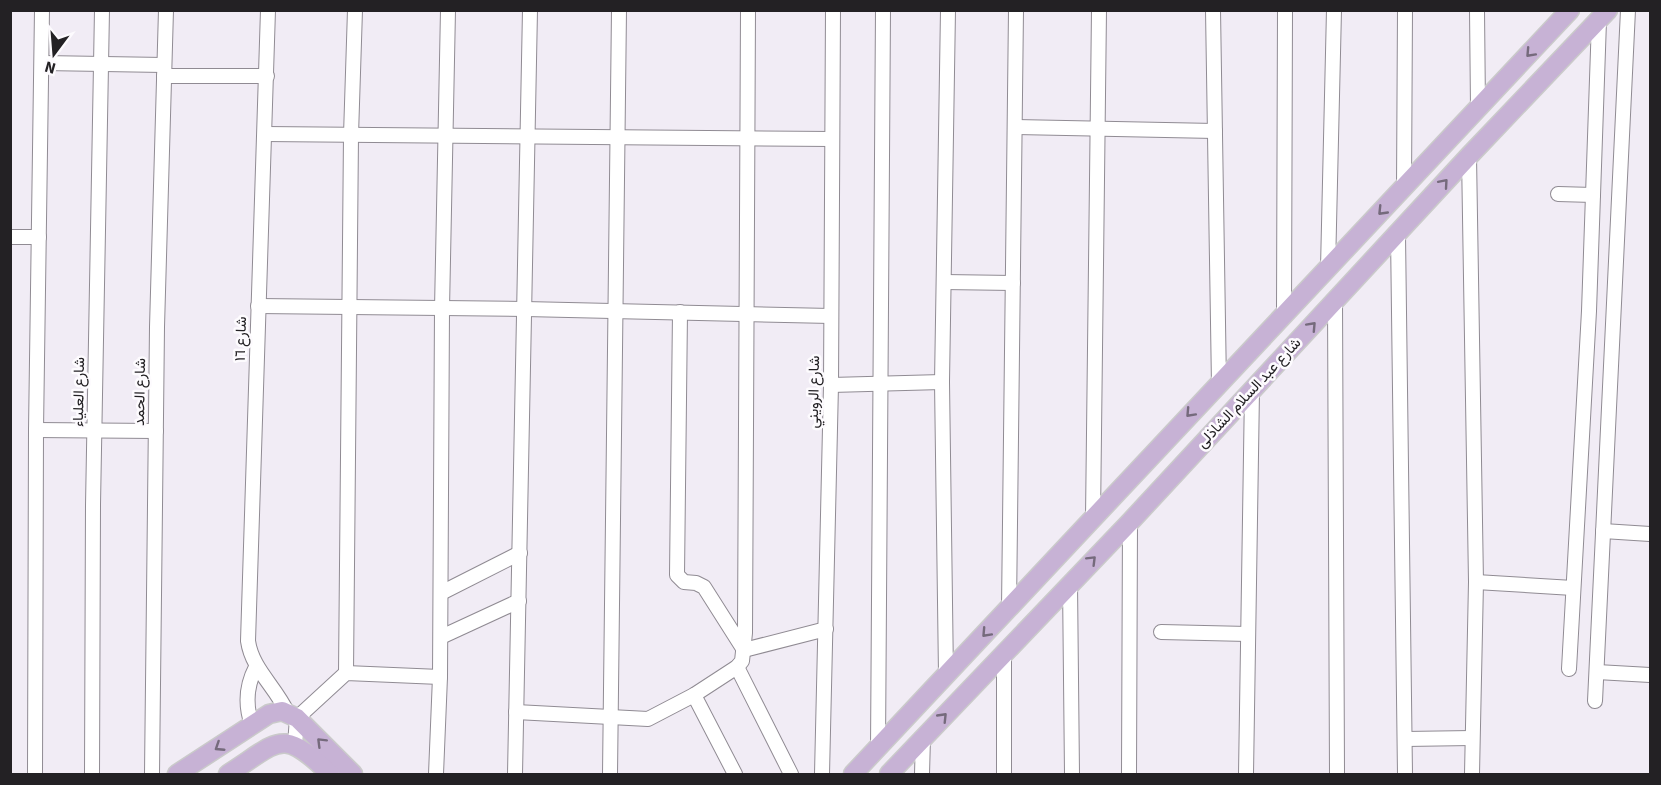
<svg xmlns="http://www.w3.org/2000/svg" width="1661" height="785" font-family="'Source Sans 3',Vazirmatn,sans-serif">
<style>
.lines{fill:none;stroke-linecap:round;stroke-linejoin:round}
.minor-casing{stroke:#908b93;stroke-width:16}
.major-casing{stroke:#cacaca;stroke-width:21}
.minor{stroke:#fff;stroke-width:14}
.major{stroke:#c7b2d5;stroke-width:18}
.oneway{stroke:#756a7c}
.labels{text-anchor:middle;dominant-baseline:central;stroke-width:5;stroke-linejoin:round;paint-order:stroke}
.street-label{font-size:15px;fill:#232124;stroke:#fdfbfe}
</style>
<rect width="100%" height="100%" fill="#f1ecf5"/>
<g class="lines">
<defs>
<g id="minor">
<path d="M268 10 248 641C252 669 275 686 287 712"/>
<path d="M1213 10 1219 385"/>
<path d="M1477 10 1478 108"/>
<path d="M43 63 164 65"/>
<path d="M164 76H267"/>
<path d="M1015 127 1215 131"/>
<path d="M265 134 832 139"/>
<path d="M1469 156 1476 582 1472 774"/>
<path d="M1404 187 1405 10"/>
<path d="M1558 194 1593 195"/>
<path d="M1398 235 1405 774"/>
<path d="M10 237H39"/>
<path d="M1328 268 1334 10"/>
<path d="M944 282 1013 283"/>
<path d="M1335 301 1337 774"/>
<path d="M258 306 525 309 831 316"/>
<path d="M680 312 677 575 684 582 696 583 704 587 744 650 826 629"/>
<path d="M1284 312 1285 10"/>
<path d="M831 385 942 382"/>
<path d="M36 430 156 431"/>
<path d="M1093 518 1099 10"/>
<path d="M1603 531 1650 534"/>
<path d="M1476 582 1573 588"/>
<path d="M1070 583 1072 774"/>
<path d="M441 593 520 553"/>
<path d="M1009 608 1016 10"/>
<path d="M1161 632 1248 634"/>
<path d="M441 637 519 601"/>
<path d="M1004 653V774"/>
<path d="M737 667 791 774"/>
<path d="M1569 669 1589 311 1599 21"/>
<path d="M1597 672 1650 675"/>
<path d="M346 673 351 135 355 10"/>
<path d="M946 675 942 382 948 10"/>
<path d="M694 695 735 774"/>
<path d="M1595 701 1628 10"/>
<path d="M516 712 648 719 694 695 737 667 742 661 745 633 748 10"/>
<path d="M252 725C245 705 246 686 256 667"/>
<path d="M1405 739 1472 738"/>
<path d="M295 744 297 718 346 673 440 677"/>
<path d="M878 748 883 10"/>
<path d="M35 774 36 430 42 10"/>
<path d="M92 774 93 505 102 10"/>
<path d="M152 774 157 327 166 10"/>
<path d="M436 774 440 677 442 309 448 10"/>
<path d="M515 774 530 10"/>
<path d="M610 774 619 10"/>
<path d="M822 774 831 385 833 10"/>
<path d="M922 774 923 738"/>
<path d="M1129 774 1130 522"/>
<path d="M1246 774 1252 391"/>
</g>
<g id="major">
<path d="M177 774 269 714 282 711 297 718 353 774"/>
<path d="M228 774C280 741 281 726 330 774"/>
<path d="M853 774 1570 10"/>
<path d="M889 774 1130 522 1469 156 1608 10"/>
</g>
</defs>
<!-- minor casing -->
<use href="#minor" class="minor-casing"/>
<!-- major casing -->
<use href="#major" class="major-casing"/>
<!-- minor -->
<use href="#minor" class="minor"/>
<!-- major -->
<use href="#major" class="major"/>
</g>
<!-- one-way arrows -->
<defs><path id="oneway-chevron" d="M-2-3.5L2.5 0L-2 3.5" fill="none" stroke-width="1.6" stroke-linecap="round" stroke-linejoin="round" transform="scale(1.5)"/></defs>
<g class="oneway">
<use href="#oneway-chevron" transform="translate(1530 53) rotate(133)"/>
<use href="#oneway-chevron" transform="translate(1444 183) rotate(-49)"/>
<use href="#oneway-chevron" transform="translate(1382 211) rotate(134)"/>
<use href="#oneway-chevron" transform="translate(1312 326) rotate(-47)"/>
<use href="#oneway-chevron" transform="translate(1190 413) rotate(133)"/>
<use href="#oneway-chevron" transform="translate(1092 560) rotate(-45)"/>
<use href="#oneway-chevron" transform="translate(986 633) rotate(133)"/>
<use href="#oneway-chevron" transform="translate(943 717) rotate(-46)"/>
<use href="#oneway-chevron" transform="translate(321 742) rotate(-135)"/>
<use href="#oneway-chevron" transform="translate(219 747) rotate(147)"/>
</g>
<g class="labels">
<!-- street labels -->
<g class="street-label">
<text transform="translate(241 339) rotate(-88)">شارع ١٦</text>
<text transform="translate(79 392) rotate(-89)">شارع العلياء</text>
<text transform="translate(140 392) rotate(-89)">شارع الحمد</text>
<text transform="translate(814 392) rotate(-89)">شارع الرويني</text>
<text transform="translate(1249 393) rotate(-47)">شارع عبد السلام الشاذلى</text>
</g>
</g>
<!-- border -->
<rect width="1661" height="785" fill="none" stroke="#232124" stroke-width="24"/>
<!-- north arrow -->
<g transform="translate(54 54) rotate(196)" stroke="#fdfbfe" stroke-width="4.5" paint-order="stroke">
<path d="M0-4.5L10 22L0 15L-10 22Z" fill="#232124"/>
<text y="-9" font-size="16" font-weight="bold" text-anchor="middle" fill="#232124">N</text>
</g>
</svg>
